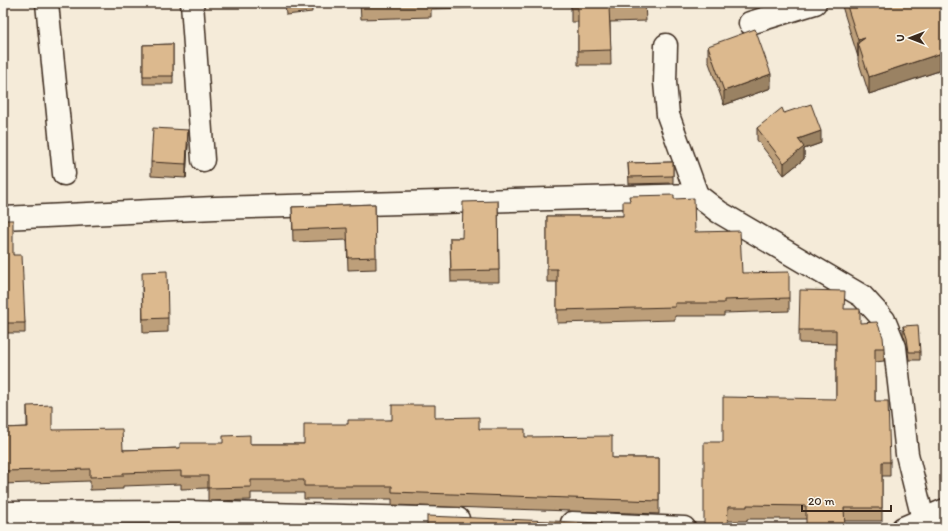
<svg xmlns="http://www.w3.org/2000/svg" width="948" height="531" font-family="Itim,sans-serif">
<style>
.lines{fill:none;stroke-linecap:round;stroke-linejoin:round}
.street-casing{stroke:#3b2a1e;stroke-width:25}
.street{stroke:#fbf7ec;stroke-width:22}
.wall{fill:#bd9f7a;stroke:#3b2a1e}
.shaded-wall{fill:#9a8263;stroke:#3b2a1e}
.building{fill:#dcb98e;stroke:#3b2a1e}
</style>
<rect width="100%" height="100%" fill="#f5ebd9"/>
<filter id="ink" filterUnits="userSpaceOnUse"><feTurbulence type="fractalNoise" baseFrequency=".025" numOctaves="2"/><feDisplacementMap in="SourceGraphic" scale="8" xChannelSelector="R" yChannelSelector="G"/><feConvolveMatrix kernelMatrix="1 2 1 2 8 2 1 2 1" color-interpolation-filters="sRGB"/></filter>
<g filter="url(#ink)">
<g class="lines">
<defs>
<g id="street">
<path d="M47 3 64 174"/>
<path d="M192 3 203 160"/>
<path d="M750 23 815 3"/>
<path d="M666 45 665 82 668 115 697 195 719 212 862 296 884 320 895 347 907 454 923 519"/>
<path d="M3 218 215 208 697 195"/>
<path d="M3 513 186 512 458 519"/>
<path d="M572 523 684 528"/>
<path d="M903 528 945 510"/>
</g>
</defs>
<!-- street casing -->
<use href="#street" class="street-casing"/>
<!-- street -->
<use href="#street" class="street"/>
</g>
<!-- wall -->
<g class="wall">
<path d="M285 3H312V12L286 15Z"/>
<path d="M360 3H473V8L431 9V17L361 19Z"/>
<path d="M571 3H645L646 21 610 22 611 65H578V22H571Z"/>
<path d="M841 3H945V69L869 94 858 60V57Z"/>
<path d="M173 44V84H143V45Z"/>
<path d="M708 46 771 88 724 105 708 60Z"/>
<path d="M784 113 821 143 804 149V159L784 175 757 140V128Z"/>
<path d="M188 144 186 178 151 176V162Z"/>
<path d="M673 162V183L629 184 628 163Z"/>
<path d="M674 199 695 232 742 273 789 298V311L724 313V316H675V320L557 323V282H547V216H623Z"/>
<path d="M498 201 499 282H451L450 238H462Z"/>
<path d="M375 204 376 269 348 270 347 240 293 242 292 207Z"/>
<path d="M3 220 13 255 25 323V333H3Z"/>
<path d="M142 286 168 318V332L143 333Z"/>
<path d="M844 309 860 323 884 348V361L875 362V401L890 462V476H882V521H844L806 519H747V521H728L727 528 683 527 704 525 723 442 836 399V344L799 343V330Z"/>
<path d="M903 326 920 352V360H909L907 345 903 334Z"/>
<path d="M27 406 52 430 123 450 180 448 250 444H304L348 424 392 420 435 418 479 429 525 437 612 458H659V514L392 505V499H304V493H251V500L208 501V488L181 489V484L123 486V489L90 490V481L3 484V428L27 427Z"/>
</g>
<!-- shaded-wall -->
<g class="shaded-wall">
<path d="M865 38 858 43V57V40Z"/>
<path d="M945 52V69L869 94V77Z"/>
<path d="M771 74V88L724 105V91Z"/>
<path d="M188 130V144L186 178V164Z"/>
<path d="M821 131V143L804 149V159L784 175V163L798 139Z"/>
</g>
<!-- building -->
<g class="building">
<path d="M361 3H431L361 5Z"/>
<path d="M571 3H645L646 7H609L611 50 578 51V8H571Z"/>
<path d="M846 3H945V52L869 77 858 43 865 38 858 40Z"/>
<path d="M755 29 771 74 724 91 708 46Z"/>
<path d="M173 44V76H143V45Z"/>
<path d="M811 104 821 131 798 139 804 147 784 163 757 128 782 108 784 113Z"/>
<path d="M153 128 188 130 186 164 151 162Z"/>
<path d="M673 162V176L629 177 628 163Z"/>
<path d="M674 195V199L694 198 695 232 740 231 742 273 789 272V298L724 300V303H675V307L557 310V269H547V216H623V201H630L629 196Z"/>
<path d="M498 201 499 270 451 271 450 238H462L463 202Z"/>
<path d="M375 204 376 257 348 258 347 228 293 230 292 207Z"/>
<path d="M3 220H13V255H22L25 323H3Z"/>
<path d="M167 271 168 318 143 319 142 272Z"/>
<path d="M800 290 845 291 844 309H860V323L877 322 883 337 884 348H875V401H888L890 462H882V508H844L845 528H806V506L747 505V507H728L727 528H646V525L683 527 704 525V442H723V397L836 399V330H799Z"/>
<path d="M918 325 920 352H909L907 338 903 326Z"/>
<path d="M52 405V430L122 429 123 450 180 448V443H223V436L250 435V444H304V424H348V420H392V405H435V418L479 417V429H525V437L612 436V458H659V501L392 492V486H304V480H251V487L208 488V476H181V471L123 473V476L90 477V469L3 471V428L28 427 27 406Z"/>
<path d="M427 516 601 523V528H427Z"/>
</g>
</g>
<!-- margin -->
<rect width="948" height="531" fill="none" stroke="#fbf7ec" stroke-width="16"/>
<rect x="8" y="8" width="932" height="515" fill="none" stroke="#3b2a1e" stroke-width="1.5" filter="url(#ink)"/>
<!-- north arrow -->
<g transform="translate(910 38) rotate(270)" stroke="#fbf7ec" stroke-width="3" paint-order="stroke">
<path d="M0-3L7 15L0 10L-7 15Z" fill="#3b2a1e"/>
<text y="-6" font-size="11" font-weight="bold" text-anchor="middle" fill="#3b2a1e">U</text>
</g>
<!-- scale -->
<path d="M802 505v6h89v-6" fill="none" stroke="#3b2a1e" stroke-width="2"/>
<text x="808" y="505" font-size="12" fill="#3b2a1e" stroke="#fbf7ec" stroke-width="3" paint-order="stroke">20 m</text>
</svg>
